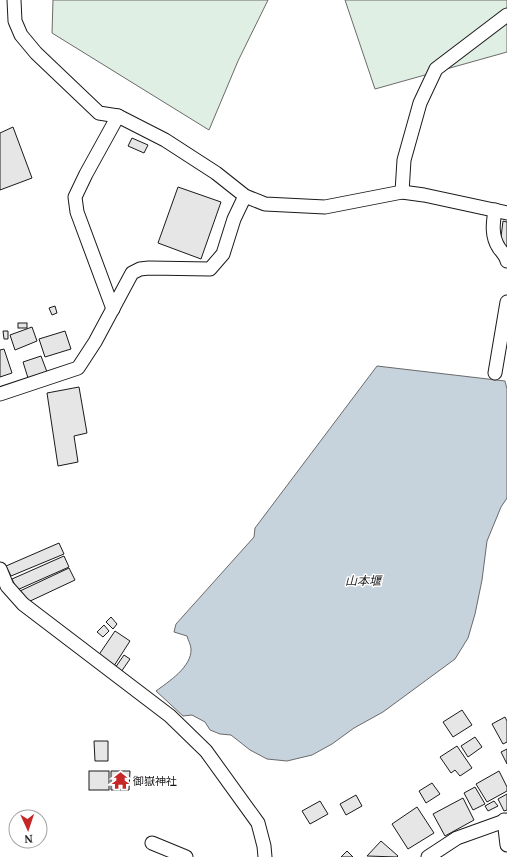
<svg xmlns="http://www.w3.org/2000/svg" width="507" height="857" font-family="'PT Serif','Noto Sans JP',serif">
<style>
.green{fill:#e0efe3;stroke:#6a6a6a}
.water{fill:#c6d2dc;stroke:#6a6a6a}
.building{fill:#e6e6e6;stroke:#1a1a1a}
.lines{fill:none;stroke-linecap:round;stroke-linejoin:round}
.street-casing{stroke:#1a1a1a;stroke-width:15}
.street{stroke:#fff;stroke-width:13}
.labels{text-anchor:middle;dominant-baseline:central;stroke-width:3;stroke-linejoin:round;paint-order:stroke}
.poi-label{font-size:11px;fill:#1a1a1a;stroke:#fff;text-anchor:start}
.water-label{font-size:12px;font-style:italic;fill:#1a1a1a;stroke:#fff}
</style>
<rect width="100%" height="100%" fill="#fff"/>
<!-- green -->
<g class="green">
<path d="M53 0H268L238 61 209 130 52 33Z"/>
<path d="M345 0H507V52L375 89Z"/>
</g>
<!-- water -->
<path class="water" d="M377 366 505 381 507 389V498L501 507 487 541 482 580 475 614 468 638 455 659 383 712 354 728 332 744 312 755 287 761 267 759 250 750 231 735 220 734 210 730 205 722 192 715 183 716 156 691C168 682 192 667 191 649 191 645 188 640 187 636L174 632 176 624 254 537 255 528Z"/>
<!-- building -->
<g class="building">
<path d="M13 127 32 178 0 190V133Z"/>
<path d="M132 138 148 145 144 153 128 146Z"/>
<path d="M178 187 221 202 201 259 158 243Z"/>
<path d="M503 221 507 222V246L500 245Z"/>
<path d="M55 306 57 313 52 315 49 308Z"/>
<rect x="18" y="323" width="9" height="5"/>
<path d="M32 327 37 341 15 350 10 335Z"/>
<path d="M3 331H8V339H4Z"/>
<path d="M65 331 71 349 45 357 39 339Z"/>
<path d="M4 349 12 373 0 377V350Z"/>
<path d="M41 356 47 372 28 378 23 362Z"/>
<path d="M79 387 87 433 74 436 78 462 58 466 47 393Z"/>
<path d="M59 543 64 554 11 576 6 566Z"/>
<path d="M64 556 69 567 17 590 12 579Z"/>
<path d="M69 568 75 580 26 603 20 591Z"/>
<path d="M111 617 117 624 113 629 106 622Z"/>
<path d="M104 625 109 631 103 637 97 632Z"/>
<path d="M115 631 130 641 112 669 96 659Z"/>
<path d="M124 655 130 659 121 672 115 668Z"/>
<path d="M462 710 472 725 453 737 443 722Z"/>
<path d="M505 717 507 721V742L503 744 492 724Z"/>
<path d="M475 737 482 747 468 757 461 746Z"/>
<path d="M94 741H108V761H95Z"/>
<path d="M457 746 472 768 460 776 455 770 451 773 440 757Z"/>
<path d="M507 749V764L501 752Z"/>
<rect x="89" y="771" width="20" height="19"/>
<path d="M111 771H130L129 790H111Z"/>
<path d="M499 771 507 787V791L487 802 476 784Z"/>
<path d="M432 783 440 794 426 803 419 791Z"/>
<path d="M475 787 485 804 473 810 464 793Z"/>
<path d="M507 794V810L504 811 498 799Z"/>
<path d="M356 795 362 806 346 815 340 804Z"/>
<path d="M463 798 474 820 445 836 433 814Z"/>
<path d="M320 801 328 814 310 824 302 811Z"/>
<path d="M494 801 498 806 488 811 485 806Z"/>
<path d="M417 807 434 833 408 849 392 824Z"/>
<path d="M381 841 398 856 397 857 367 856Z"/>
<path d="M347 851 353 857H341Z"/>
</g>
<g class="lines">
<defs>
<g id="street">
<path d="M14 0 15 21 21 35 36 53 99 113 118 116 165 140 216 173 245 196 265 204 325 207 402 192 424 195 507 213"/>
<path d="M402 192 404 160 420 103 436 69 507 15"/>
<path d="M495 210C493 223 491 236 499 248 502 252 506 256 507 261"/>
<path d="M113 309 77 212 75 197 86 174 118 116"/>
<path d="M495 373 507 302"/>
<path d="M0 394 78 368 95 342 132 273 140 269 149 268 210 269 223 254 234 219 245 196"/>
<path d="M0 569 7 586 23 604 170 716 206 751 258 823 264 846 265 857"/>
<path d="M504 820 507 845"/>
<path d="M152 843 186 857"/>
<path d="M428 857 457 838 507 820"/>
</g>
</defs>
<!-- street casing -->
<use href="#street" class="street-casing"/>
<!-- street -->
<use href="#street" class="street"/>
</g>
<!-- icons -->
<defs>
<symbol id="temple-bare" viewBox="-9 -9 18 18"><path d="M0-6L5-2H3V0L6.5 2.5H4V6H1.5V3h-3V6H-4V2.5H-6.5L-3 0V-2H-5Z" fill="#c62828" stroke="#fff" stroke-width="2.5" paint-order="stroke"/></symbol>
</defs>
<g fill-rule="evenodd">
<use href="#temple-bare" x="108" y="768" width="25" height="25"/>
</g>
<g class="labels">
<!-- poi labels -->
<g class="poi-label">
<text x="133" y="781">御嶽神社</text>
</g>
<!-- water labels -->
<g class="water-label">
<text x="363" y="580">山本堰</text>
</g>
</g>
<!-- north arrow -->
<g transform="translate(28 829) rotate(177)"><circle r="19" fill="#ffffff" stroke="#a3a3a3"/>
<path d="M0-3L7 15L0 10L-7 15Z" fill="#c62828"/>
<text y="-6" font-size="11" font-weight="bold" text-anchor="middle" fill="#1a1a1a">N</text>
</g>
</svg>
